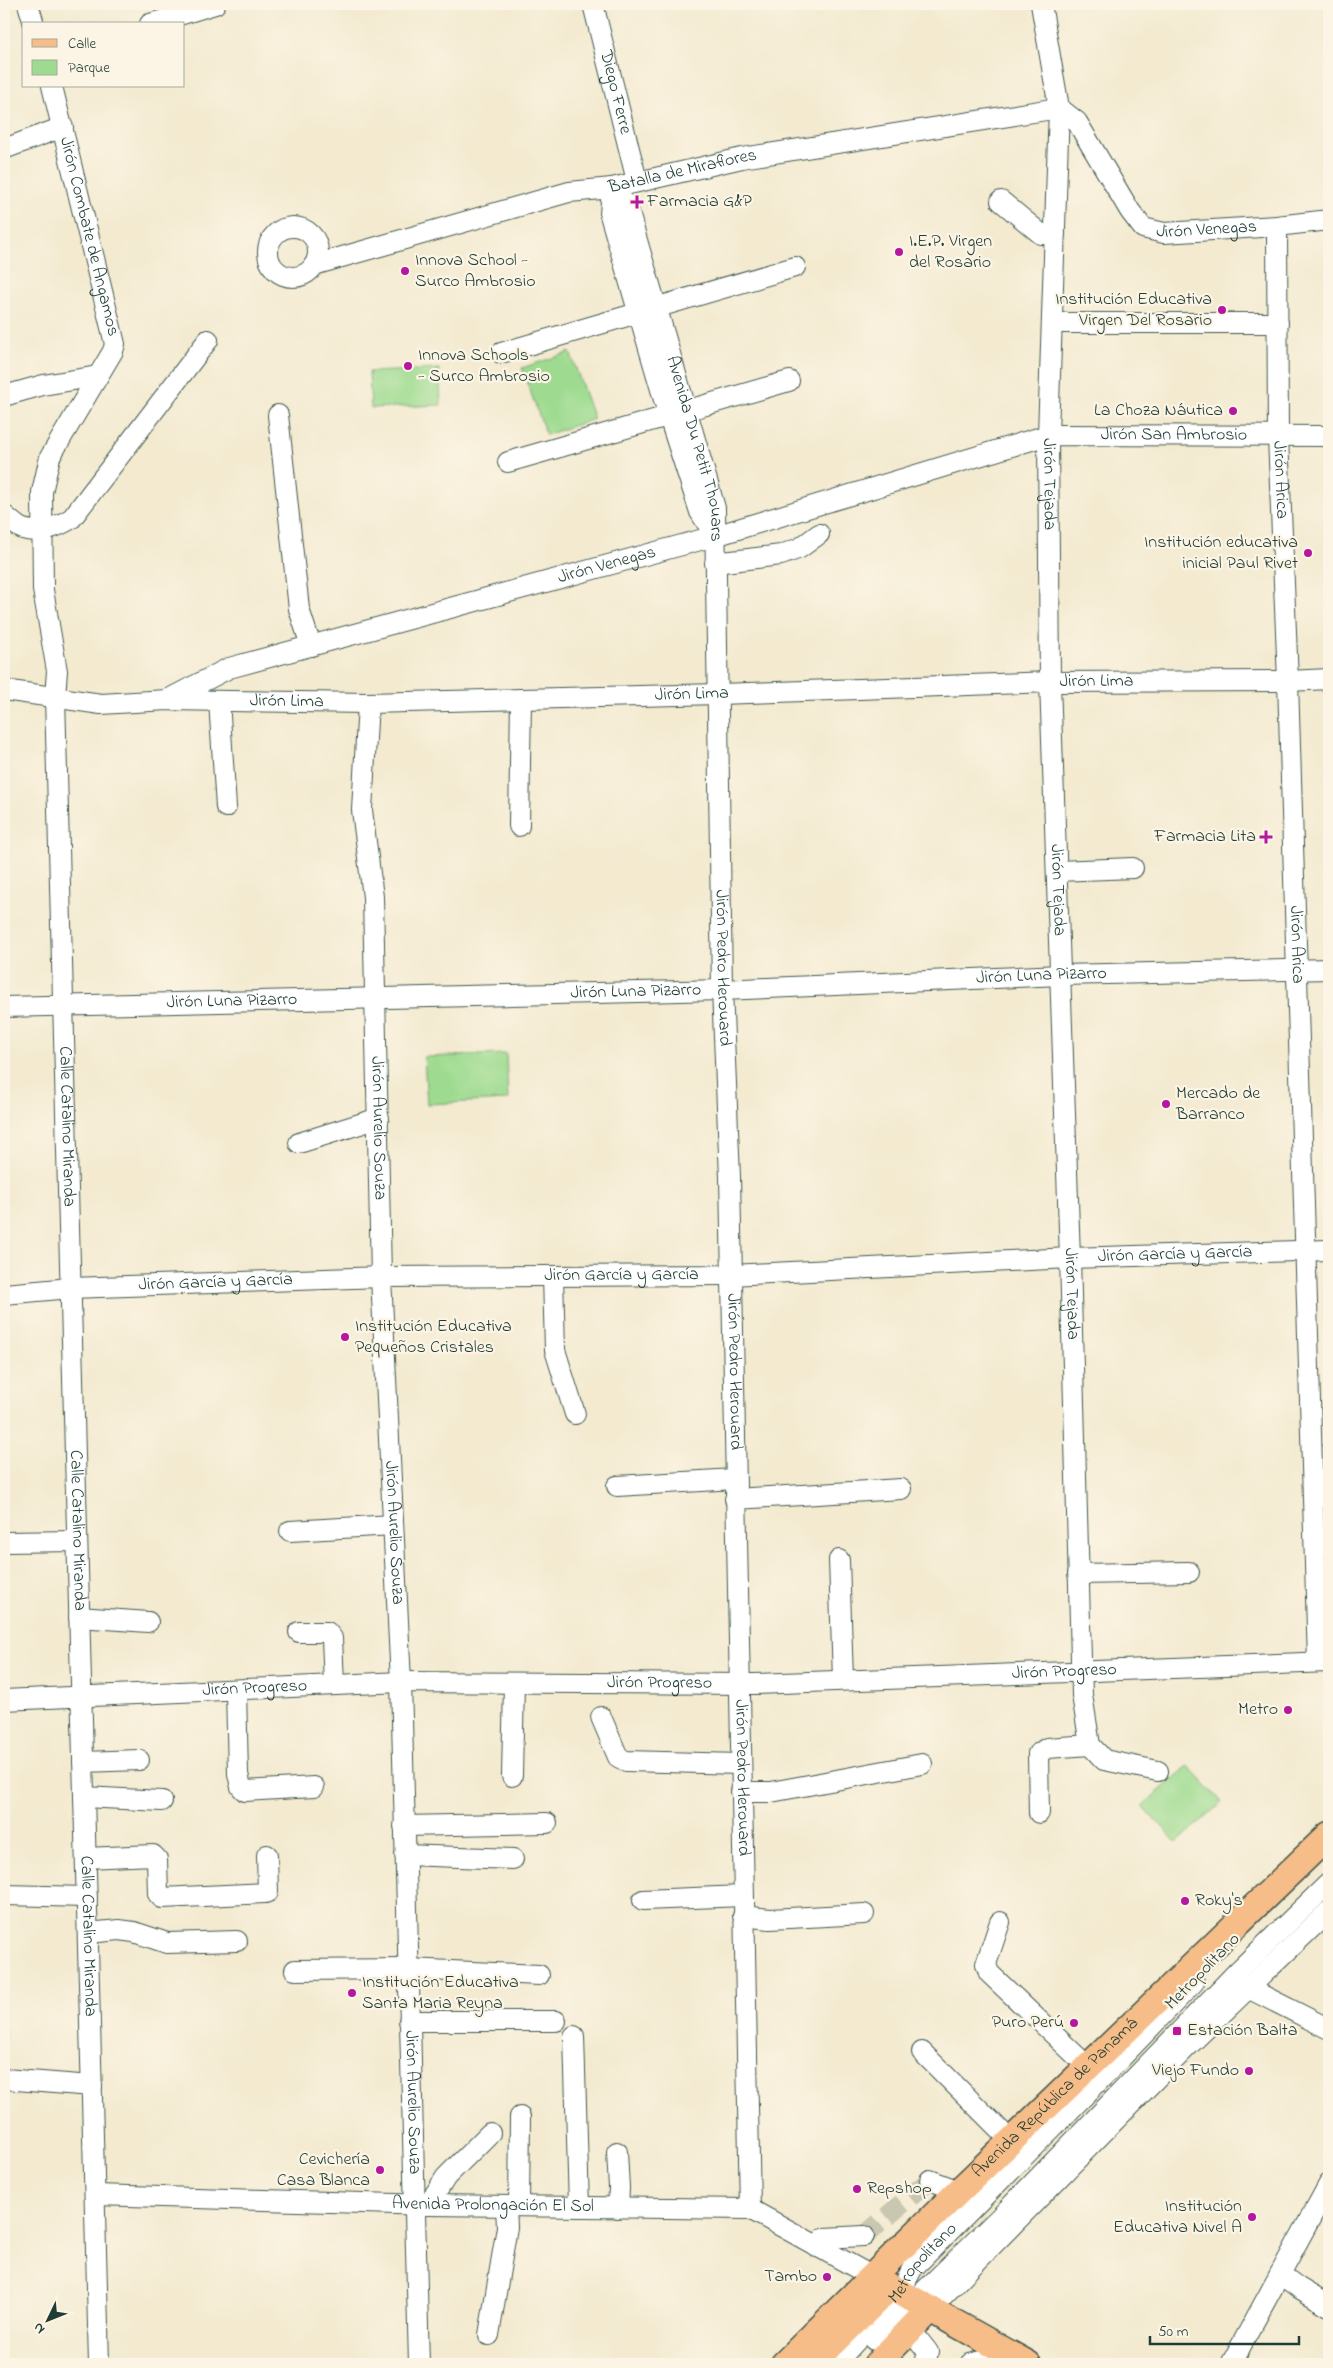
<svg xmlns="http://www.w3.org/2000/svg" width="1333" height="2368" font-family="'Indie Flower',sans-serif">
<style>
.green{fill:#9edb90;stroke:#5e8c62}
.lines{fill:none;stroke-linecap:round;stroke-linejoin:round}
.minor-tunnel{stroke:#c9c7b1;stroke-width:20;stroke-dasharray:20 10;stroke-linecap:butt}
.minor-casing{stroke:#3f574b;stroke-width:22}
.major-casing{stroke:#3f574b;stroke-width:29}
.minor{stroke:#fff;stroke-width:20}
.major{stroke:#f7bd88;stroke-width:26}
.poi-dot{fill:#b5179e;stroke:#fcf5e5;stroke-width:2}
.labels{text-anchor:middle;dominant-baseline:central;stroke-width:4.5;stroke-linejoin:round;paint-order:stroke}
.street-label{font-size:18px;fill:#1f3d34;stroke:#fcf5e5}
.poi-label{font-size:18px;fill:#1f3d34;stroke:#fcf5e5;text-anchor:start}
</style>
<rect width="100%" height="100%" fill="#fcf5e5"/>
<filter id="ink" filterUnits="userSpaceOnUse"><feTurbulence type="fractalNoise" baseFrequency=".02" numOctaves="2"/><feDisplacementMap in="SourceGraphic" scale="10" xChannelSelector="R" yChannelSelector="G"/><feConvolveMatrix kernelMatrix="1 2 1 2 8 2 1 2 1" color-interpolation-filters="sRGB"/></filter>
<filter id="wash" filterUnits="userSpaceOnUse"><feTurbulence type="fractalNoise" baseFrequency=".0096" numOctaves="4" result="noise"/><feDisplacementMap in="SourceGraphic" scale="20" xChannelSelector="R" yChannelSelector="G"/><feGaussianBlur stdDeviation="1.12" result="paint"/><feColorMatrix in="noise" values="0 0 0 0 0 0 0 0 0 0 0 0 0 0 0 0 0 1.4 0 .05"/><feComposite in="paint" operator="in"/></filter>
<g filter="url(#wash)">
<rect width="100%" height="100%" fill="#f3ead0"/>
<!-- green -->
<g class="green">
<path d="M570 352 594 419 546 435 522 368Z"/>
<path d="M439 369 441 405 371 408 369 372Z"/>
<path d="M506 1054 508 1100 427 1104 424 1057Z"/>
<path d="M1188 1766 1222 1802 1177 1843 1142 1806Z"/>
<path d="M4 1911H5L4 2070Z"/>
</g>
</g>
<g filter="url(#ink)">
<g class="lines">
<!-- minor-tunnel -->
<path class="minor-tunnel" d="M864 2236 930 2180"/>
<defs>
<g id="minor">
<path d="M28 4 34 24"/>
<path id="s1" d="M593 4 637 181"/>
<path id="s2" d="M1041 4 1059 108 1048 435 1050 682 1070 1258 1082 1695 1090 1745 1104 1760 1158 1771"/>
<path d="M150 24 215 4"/>
<path id="s3" d="M52 86 115 344 113 351 50 457 42 492 43 590 57 671 55 697 58 810 99 2364"/>
<path id="s4" d="M1059 108 1077 122 1130 211 1143 228 1164 233 1277 226 1329 220"/>
<path d="M4 149 63 127"/>
<path id="s5" d="M612 188 627 206 715 508 722 990 730 1177 750 2209"/>
<path d="M612 188 610 215 669 417 700 512 715 536"/>
<path d="M1001 201 1041 234H1055"/>
<path id="s6" d="M1277 226 1278 437 1288 681 1318 1662"/>
<circle cx="293" cy="252" r="25"/>
<path id="s7" d="M314 265 569 192 612 188 742 158 1059 108"/>
<path d="M1052 323H1278"/>
<path d="M501 353 795 267"/>
<path d="M4 396 43 385 98 376"/>
<path d="M278 415 299 609 311 646"/>
<path d="M508 462 789 381"/>
<path d="M4 515C9 519 17 527 23 529 39 534 58 527 72 518L208 340"/>
<path d="M715 563 781 555 800 548 819 534"/>
<path id="s8" d="M4 690 101 704 167 700 368 703 719 694 1050 682 1288 681 1329 679"/>
<path id="s9" d="M169 699 229 668 715 536 1048 435 1329 436"/>
<path d="M219 701 226 807"/>
<path id="s10" d="M368 703 362 810 373 897 381 1277 401 1682 419 2364"/>
<path d="M519 826 521 699"/>
<path d="M1057 871 1133 868"/>
<path id="s11" d="M4 1007 722 990 1061 975 1329 969"/>
<path d="M299 1143 379 1118"/>
<path d="M553 1276 555 1350 575 1414"/>
<path id="s12" d="M4 1294 71 1288 381 1277 731 1275 1070 1258 1329 1250"/>
<path d="M617 1486 735 1479"/>
<path d="M735 1499 901 1489"/>
<path d="M290 1531 393 1525"/>
<path d="M4 1542 77 1541"/>
<path d="M839 1560 843 1680"/>
<path d="M1078 1574 1189 1572"/>
<path d="M79 1617 148 1622"/>
<path d="M299 1632H327L332 1638 334 1685"/>
<path d="M236 1690 238 1774 241 1787 245 1791 314 1787"/>
<path id="s13" d="M4 1700 401 1682 754 1684 1329 1662"/>
<path d="M601 1717 618 1757 626 1761 740 1764"/>
<path d="M83 1762 139 1760"/>
<path d="M512 1776 514 1683"/>
<path d="M741 1792H771L922 1764"/>
<path d="M84 1797 162 1801"/>
<path d="M1039 1813 1038 1754 1047 1748 1090 1745"/>
<path d="M404 1826 547 1823"/>
<path d="M405 1855 513 1859"/>
<path d="M86 1858 153 1855 157 1859 158 1894 162 1898 265 1893 268 1892 267 1855"/>
<path d="M4 1895 87 1897"/>
<path d="M643 1900 743 1896"/>
<path d="M743 1916 770 1919 864 1914"/>
<path d="M1000 1922 986 1964 989 1973 1088 2067"/>
<path d="M88 1933 119 1930 134 1932 167 1943 237 1941"/>
<path d="M295 1970 408 1969 539 1975"/>
<path d="M1248 1988 1329 2029"/>
<path d="M409 2021H556"/>
<path d="M574 2036 579 2207"/>
<path d="M922 2052 1011 2141"/>
<path d="M4 2079 92 2086"/>
<path d="M617 2152 619 2188 618 2208"/>
<path d="M930 2180 959 2191"/>
<path id="s14" d="M95 2195 428 2205 750 2209 873 2277"/>
<path d="M428 2205 446 2177 490 2133"/>
<path d="M519 2206 520 2117"/>
<path d="M817 2247 824 2238 864 2236"/>
<path d="M1280 2274 1299 2288 1329 2306"/>
<path d="M930 2309 1187 2047 1329 1911"/>
<path d="M910 2329 928 2352 925 2364"/>
<path d="M489 2335 507 2227 506 2206"/>
<path d="M874 2340 1008 2209 1237 1972 1329 1883"/>
<path id="s15" d="M835 2364 900 2293 912 2269 1097 2083 1194 1982"/>
<path d="M970 2364 1011 2354"/>
<path d="M1231 2364 1329 2184"/>
</g>
<g id="major">
<path d="M873 2277 1028 2364"/>
<path id="s16" d="M784 2364 959 2191 1329 1835"/>
<path d="M812 2364 890 2287"/>
<path d="M877 2364 930 2309"/>
</g>
</defs>
<!-- minor casing -->
<use href="#minor" class="minor-casing"/>
<!-- major casing -->
<use href="#major" class="major-casing"/>
<!-- minor -->
<use href="#minor" class="minor"/>
<!-- major -->
<use href="#major" class="major"/>
</g>
</g>
<!-- markers -->
<g class="poi-dot">
<path d="M634.5 194.5h5v5h5v5h-5v5h-5v-5h-5v-5h5z"/>
<circle cx="899" cy="252" r="5"/>
<circle cx="405" cy="271" r="5"/>
<circle cx="1222" cy="310" r="5"/>
<circle cx="408" cy="366" r="5"/>
<circle cx="1233" cy="411" r="5"/>
<circle cx="1308" cy="553" r="5"/>
<path d="M1263.5 829.5h5v5h5v5h-5v5h-5v-5h-5v-5h5z"/>
<circle cx="1166" cy="1104" r="5"/>
<circle cx="345" cy="1337" r="5"/>
<circle cx="1288" cy="1710" r="5"/>
<circle cx="1185" cy="1901" r="5"/>
<circle cx="352" cy="1993" r="5"/>
<circle cx="1074" cy="2023" r="5"/>
<rect x="1172" y="2026" width="10" height="10" rx="2.5"/>
<circle cx="1249" cy="2071" r="5"/>
<circle cx="380" cy="2170" r="5"/>
<circle cx="857" cy="2189" r="5"/>
<circle cx="1252" cy="2217" r="5"/>
<circle cx="827" cy="2277" r="5"/>
</g>
<g class="labels">
<!-- street labels -->
<g class="street-label">
<text stroke="none"><textPath href="#s1" startOffset="91">Diego Ferre</textPath></text>
<text stroke="none"><textPath href="#s7" startOffset="381">Batalla de Miraflores</textPath></text>
<text stroke="none"><textPath href="#s4" startOffset="212">Jirón Venegas</textPath></text>
<text stroke="none"><textPath href="#s3" startOffset="155">Jirón Combate de Angamos</textPath></text>
<text stroke="none"><textPath href="#s5" startOffset="276">Avenida Du Petit Thouars</textPath></text>
<text stroke="none"><textPath href="#s9" startOffset="1045">Jirón San Ambrosio</textPath></text>
<text stroke="none"><textPath href="#s6" startOffset="254">Jirón Arica</textPath></text>
<text stroke="none"><textPath href="#s2" startOffset="482">Jirón Tejada</textPath></text>
<text stroke="none"><textPath href="#s9" startOffset="459">Jirón Venegas</textPath></text>
<text stroke="none"><textPath href="#s8" startOffset="1094">Jirón Lima</textPath></text>
<text stroke="none"><textPath href="#s8" startOffset="689">Jirón Lima</textPath></text>
<text stroke="none"><textPath href="#s8" startOffset="284">Jirón Lima</textPath></text>
<text stroke="none"><textPath href="#s2" startOffset="888">Jirón Tejada</textPath></text>
<text stroke="none"><textPath href="#s6" startOffset="719">Jirón Arica</textPath></text>
<text stroke="none"><textPath href="#s5" startOffset="798">Jirón Pedro Herouard</textPath></text>
<text stroke="none"><textPath href="#s11" startOffset="1038">Jirón Luna Pizarro</textPath></text>
<text stroke="none"><textPath href="#s11" startOffset="632">Jirón Luna Pizarro</textPath></text>
<text stroke="none"><textPath href="#s11" startOffset="228">Jirón Luna Pizarro</textPath></text>
<text stroke="none"><textPath href="#s3" startOffset="1068">Calle Catalino Miranda</textPath></text>
<text stroke="none"><textPath href="#s10" startOffset="426">Jirón Aurelio Souza</textPath></text>
<text stroke="none"><textPath href="#s12" startOffset="1172">Jirón García y García</textPath></text>
<text stroke="none"><textPath href="#s12" startOffset="618">Jirón García y García</textPath></text>
<text stroke="none"><textPath href="#s12" startOffset="212">Jirón García y García</textPath></text>
<text stroke="none"><textPath href="#s2" startOffset="1292">Jirón Tejada</textPath></text>
<text stroke="none"><textPath href="#s5" startOffset="1202">Jirón Pedro Herouard</textPath></text>
<text stroke="none"><textPath href="#s3" startOffset="1472">Calle Catalino Miranda</textPath></text>
<text stroke="none"><textPath href="#s10" startOffset="831">Jirón Aurelio Souza</textPath></text>
<text stroke="none"><textPath href="#s13" startOffset="1061">Jirón Progreso</textPath></text>
<text stroke="none"><textPath href="#s13" startOffset="656">Jirón Progreso</textPath></text>
<text stroke="none"><textPath href="#s13" startOffset="251">Jirón Progreso</textPath></text>
<text stroke="none"><textPath href="#s5" startOffset="1608">Jirón Pedro Herouard</textPath></text>
<text stroke="none"><textPath href="#s3" startOffset="1878">Calle Catalino Miranda</textPath></text>
<text transform="translate(1203 1972) rotate(-46)">Metropolitano</text>
<text stroke="none"><textPath href="#s16" startOffset="380">Avenida República de Panamá</textPath></text>
<text stroke="none"><textPath href="#s10" startOffset="1401">Jirón Aurelio Souza</textPath></text>
<text stroke="none"><textPath href="#s14" startOffset="398">Avenida Prolongación El Sol</textPath></text>
<text stroke="none"><textPath href="#s15" startOffset="134">Metropolitano</textPath></text>
</g>
<!-- poi labels -->
<g class="poi-label">
<text x="647" y="202">Farmacia G&amp;P</text>
<text x="909" y="242">I.E.P. Virgen<tspan x="909" dy="21">del Rosario</tspan></text>
<text x="415" y="261">Innova School -<tspan x="415" dy="21">Surco Ambrosio</tspan></text>
<text x="1212" y="300" text-anchor="end">Institución Educativa<tspan x="1212" dy="21">Virgen Del Rosario</tspan></text>
<text x="418" y="356">Innova Schools<tspan x="418" dy="21">- Surco Ambrosio</tspan></text>
<text x="1223" y="411" text-anchor="end">La Choza Náutica</text>
<text x="1298" y="543" text-anchor="end">Institución educativa<tspan x="1298" dy="21">inicial Paul Rivet</tspan></text>
<text x="1256" y="837" text-anchor="end">Farmacia Lita</text>
<text x="1176" y="1094">Mercado de<tspan x="1176" dy="21">Barranco</tspan></text>
<text x="355" y="1327">Institución Educativa<tspan x="355" dy="21">Pequeños Cristales</tspan></text>
<text x="1278" y="1710" text-anchor="end">Metro</text>
<text x="1195" y="1901">Roky's</text>
<text x="362" y="1983">Institución Educativa<tspan x="362" dy="21">Santa Maria Reyna</tspan></text>
<text x="1064" y="2023" text-anchor="end">Puro Perú</text>
<text x="1187" y="2031">Estación Balta</text>
<text x="1239" y="2071" text-anchor="end">Viejo Fundo</text>
<text x="370" y="2160" text-anchor="end">Cevichería<tspan x="370" dy="21">Casa Blanca</tspan></text>
<text x="867" y="2189">Repshop</text>
<text x="1242" y="2207" text-anchor="end">Institución<tspan x="1242" dy="21">Educativa Nivel A</tspan></text>
<text x="817" y="2277" text-anchor="end">Tambo</text>
</g>
</g>
<!-- margin -->
<rect width="1333" height="2368" fill="none" stroke="#fcf5e5" stroke-width="20"/>
<!-- legend -->
<rect x="22" y="22" width="162" height="65" fill="#fcf5e5" stroke="#a4ab9e"/>
<rect x="32" y="39" width="25" height="8" fill="#f7bd88" stroke="#a4ab9e"/>
<text x="68" y="48" font-size="15" fill="#1f3d34">Calle</text>
<rect x="32" y="60" width="25" height="15" fill="#9edb90" stroke="#a4ab9e"/>
<text x="68" y="72" font-size="15" fill="#1f3d34">Parque</text>
<!-- north arrow -->
<g transform="translate(48 2320) rotate(227)" stroke="#fcf5e5" stroke-width="4" paint-order="stroke">
<path d="M0-4L9 19L0 12L-9 19Z" fill="#1f3d34"/>
<text y="-8" font-size="14" font-weight="bold" text-anchor="middle" fill="#1f3d34">N</text>
</g>
<!-- scale -->
<path d="M1150 2336v8h149v-8" fill="none" stroke="#1f3d34" stroke-width="2.5"/>
<text x="1158" y="2336" font-size="15" fill="#1f3d34" stroke="#fcf5e5" stroke-width="4" paint-order="stroke">50 m</text>
</svg>
